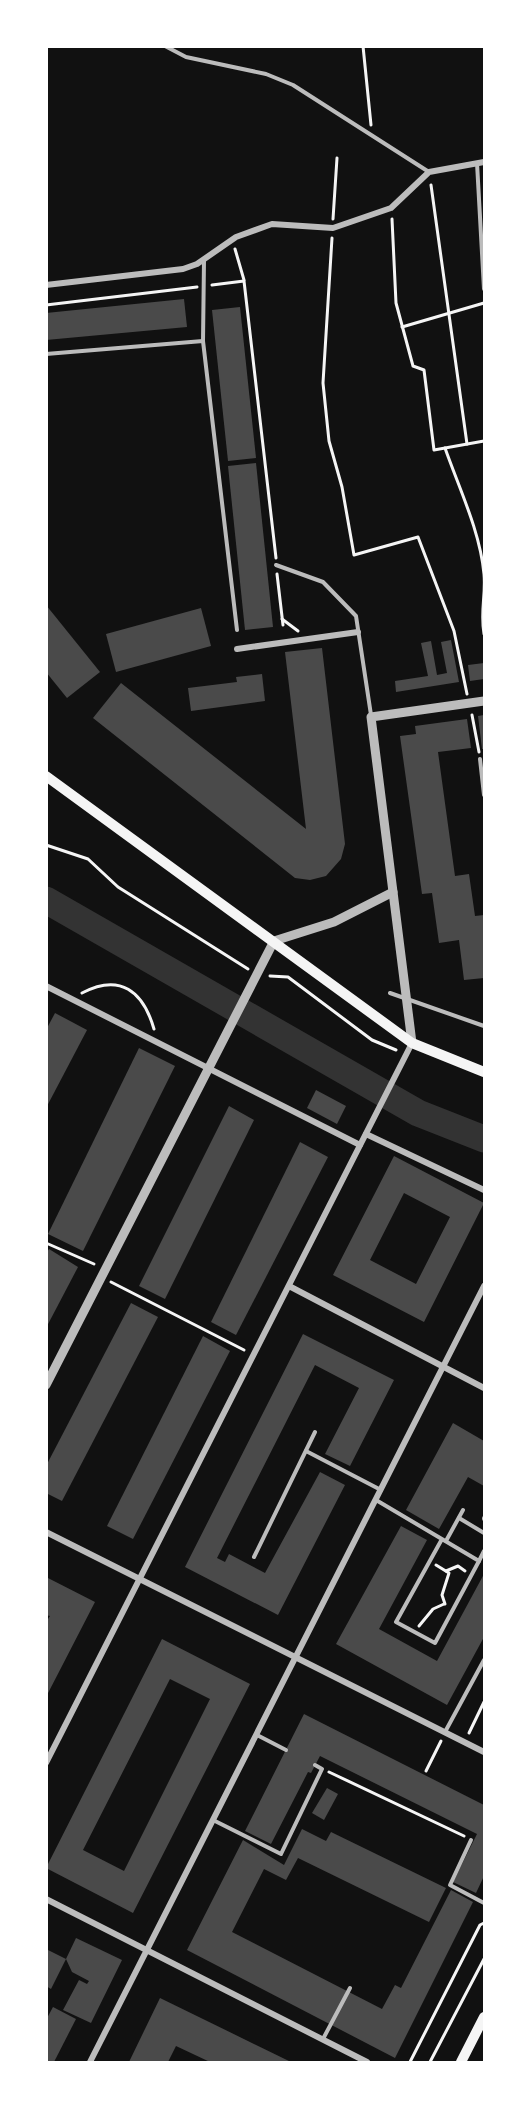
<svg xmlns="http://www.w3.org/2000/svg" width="531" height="2109" font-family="'DejaVu Sans',sans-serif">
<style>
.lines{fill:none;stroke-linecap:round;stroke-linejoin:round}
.river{stroke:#333;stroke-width:27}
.building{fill:#4a4a4a;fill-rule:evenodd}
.path{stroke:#f5f5f5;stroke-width:3}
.service{stroke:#bcbcbc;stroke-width:4}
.minor{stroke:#bcbcbc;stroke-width:6}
.tertiary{stroke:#bcbcbc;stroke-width:9}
.secondary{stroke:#f5f5f5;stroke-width:10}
</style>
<rect width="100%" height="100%" fill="#111"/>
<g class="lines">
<!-- river -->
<path class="river" d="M46 900 418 1113 484 1139"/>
</g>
<!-- building -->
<g class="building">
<path d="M184 299 187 327 46 340V313Z"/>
<path d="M240 307 256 458 228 461 212 310Z"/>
<path d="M256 463 273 627 245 630 228 466Z"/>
<path d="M46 605 100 672 67 698 46 672Z"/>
<path d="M201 608 211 646 116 672 106 634Z"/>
<path d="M451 640 459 682 396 692 395 681 428 676 421 643 431 641 437 675 447 673 441 642Z"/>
<path d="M322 648 345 844 341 859 326 876 310 880 295 878 93 718 121 683 306 829 285 652Z"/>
<path d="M484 663V679L470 681 468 665Z"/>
<path d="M262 674 265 701 191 711 188 688 237 682 236 677Z"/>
<path d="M484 715V749H482L478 716Z"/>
<path d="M467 719 471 748 438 752 455 876 469 874 475 916 484 915V978L464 980 459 940 439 943 432 893 422 894 400 736 416 734 415 726Z"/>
<path d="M55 1013 87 1030 46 1108V1030Z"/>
<path d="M139 1048 175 1066 83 1251 48 1234Z"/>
<path d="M316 1090 346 1106 337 1124 307 1108Z"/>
<path d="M229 1106 254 1120 165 1299 139 1286Z"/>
<path d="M300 1142 328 1157 236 1335 211 1322Z"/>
<path d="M394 1156 484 1203 424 1322 333 1275ZM404 1193 450 1217 416 1284 370 1260Z"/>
<path d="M49 1249 78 1267 46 1328V1254Z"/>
<path d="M131 1303 158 1317 62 1501 46 1493V1466Z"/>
<path d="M303 1334 394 1380 350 1466 325 1454 359 1388 315 1365 217 1558 225 1562 229 1554 265 1573 320 1472 345 1485 278 1615 185 1567Z"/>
<path d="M203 1336 230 1351 133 1539 107 1526Z"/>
<path d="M453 1423 484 1441V1486L468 1477 439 1529 406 1510Z"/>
<path d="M401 1526 427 1540 379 1629 437 1661 484 1574V1637L447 1705 336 1644Z"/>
<path d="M46 1577 95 1602 46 1697V1622L50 1616 46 1615Z"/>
<path d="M162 1639 250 1684 133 1913 46 1868ZM170 1679 210 1699 124 1871 83 1850Z"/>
<path d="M304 1714 484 1805V1876L476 1893 453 1882 477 1834 320 1756 311 1773 308 1772 271 1844 245 1831Z"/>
<path d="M327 1788 338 1794 324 1820 312 1813Z"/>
<path d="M302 1829 326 1841 331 1832 446 1888 429 1922 298 1858 286 1880 264 1869 232 1932 382 2009 395 1985 401 1988 451 1890 473 1902 395 2058 187 1950 243 1840 284 1865Z"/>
<path d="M76 1938 122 1960 91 2023 63 2010 79 1980 87 1984 89 1981 72 1972 66 1959Z"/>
<path d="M46 1949 66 1959 51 1989 46 1986Z"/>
<path d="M160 1998 291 2062H210L176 2046 168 2062H129Z"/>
<path d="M53 2007 76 2019 54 2062H46V2020Z"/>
</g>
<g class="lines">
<!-- path -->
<g class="path">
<path d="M363 46 371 125"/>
<path d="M431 185 467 444"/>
<path d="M333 219 337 158"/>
<path d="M392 219 396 303 413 366 424 370 434 450 484 441"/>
<path d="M332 238 323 383 329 441 342 487 354 555 418 537 454 631 467 694"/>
<path d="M235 249 244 280"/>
<path d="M212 285 244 281 276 558"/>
<path d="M46 305 197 287"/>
<path d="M402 327 484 303"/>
<path d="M445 448C459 488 480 531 484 574 486 595 480 612 484 634"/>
<path d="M277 574 283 625"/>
<path d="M282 619 298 631"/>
<path d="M472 715 479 752"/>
<path d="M46 845 88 859 118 887 248 969"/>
<path d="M270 976 288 977 372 1040 396 1050"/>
<path d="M82 993C120 973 143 991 154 1029"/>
<path d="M46 1243 94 1264"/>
<path d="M111 1282 244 1350"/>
<path d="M436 1565 449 1573 442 1595 445 1604"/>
<path d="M446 1571 458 1566 465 1571"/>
<path d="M419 1626 433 1609 444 1604"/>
<path d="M469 1733 484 1702"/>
<path d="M426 1771 441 1741"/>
<path d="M329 1772 464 1836"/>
<path d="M410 2062 480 1925 484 1923"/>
<path d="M430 2062 484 1959"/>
</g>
<!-- service -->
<g class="service">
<path d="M165 46 186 57 266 74 293 85 429 172"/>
<path d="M477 163 484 289"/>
<path d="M203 341 204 260"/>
<path d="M46 354 203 341 237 630"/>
<path d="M276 565 323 582 356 616 371 715"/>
<path d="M480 759 484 795"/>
<path d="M390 993 484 1026"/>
<path d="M306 1451 381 1490"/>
<path d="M376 1500 479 1561 435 1643 396 1622 442 1539"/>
<path d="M459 1518 484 1533"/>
<path d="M484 1518V1519"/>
<path d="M446 1541 463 1510"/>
<path d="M254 1557 315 1432"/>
<path d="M479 1561 484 1551"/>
<path d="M445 1732 484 1660"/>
<path d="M257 1735 286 1750"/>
<path d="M213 1820 281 1854 322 1769 315 1765"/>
<path d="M471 1840 450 1885 484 1903"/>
<path d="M323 2039 350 1988"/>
</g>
<!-- minor -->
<g class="minor">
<path d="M46 285 183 269 197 264 236 237 272 224 333 228 391 208 429 172 484 162"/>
<path d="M237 649 358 632"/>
<path d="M46 986 360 1145"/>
<path d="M366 1134 484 1190"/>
<path d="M289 1286 484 1388"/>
<path d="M46 1532 484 1752"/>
<path d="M46 1763 412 1043"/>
<path d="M46 1899 367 2062"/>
<path d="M90 2062 484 1286"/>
</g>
<!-- tertiary -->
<g class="tertiary">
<path d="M412 1043 371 717 484 701"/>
<path d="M46 1385 274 941 334 922 393 892"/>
</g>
<!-- secondary -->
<g class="secondary">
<path d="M46 776 412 1043 484 1072"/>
<path d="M461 2062 484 2017"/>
</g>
</g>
<!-- border -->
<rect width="531" height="2109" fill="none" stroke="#ffffff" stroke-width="96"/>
</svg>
